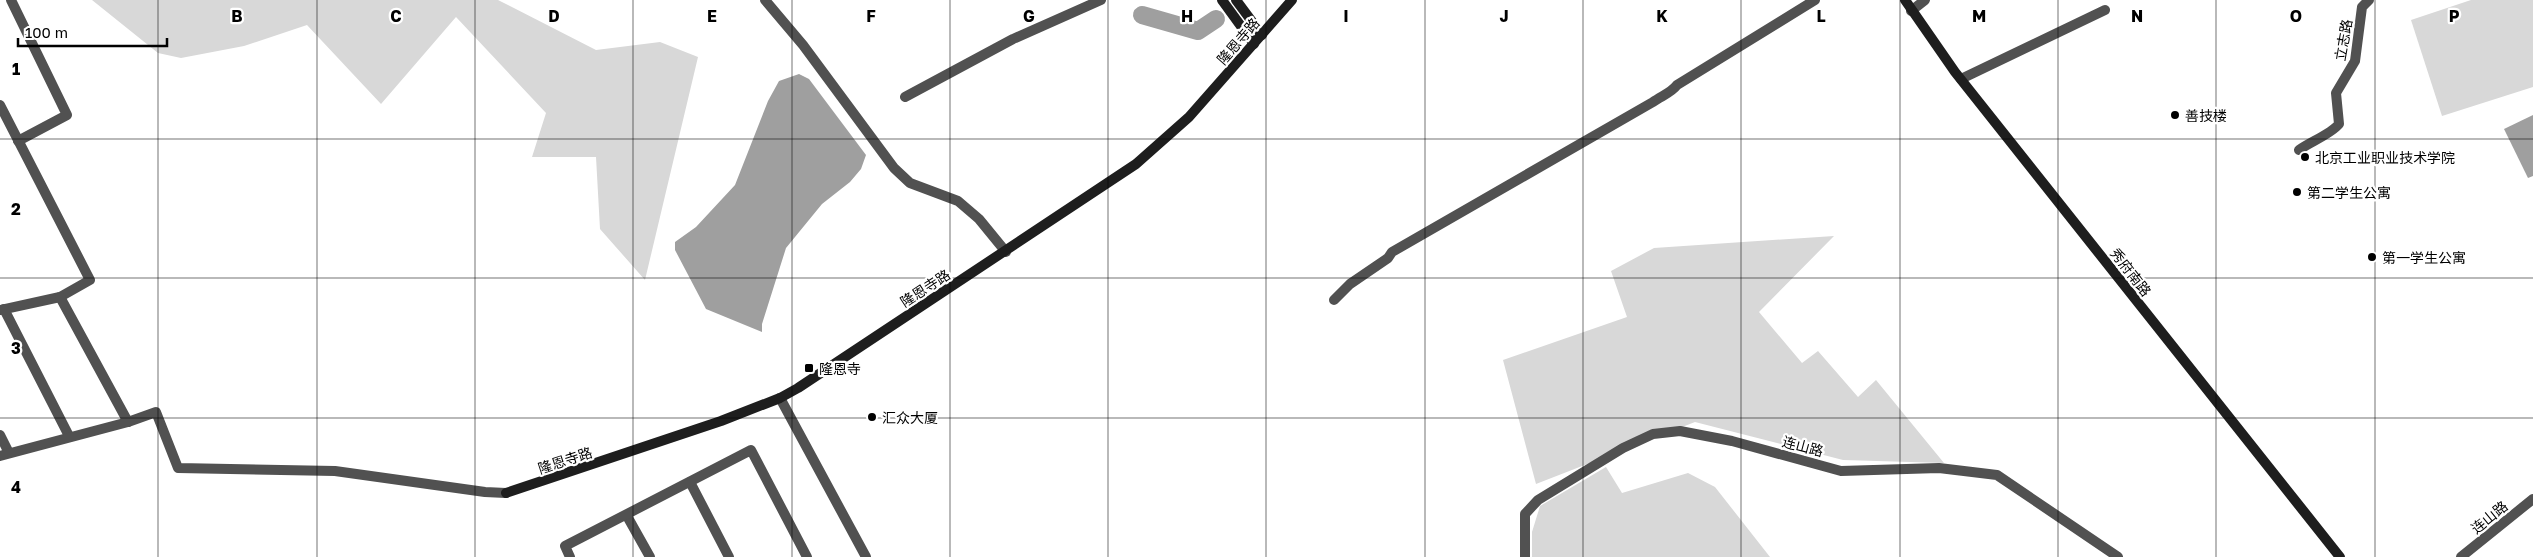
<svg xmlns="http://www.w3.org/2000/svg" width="2533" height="557" font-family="'Golos Text','Noto Sans SC',sans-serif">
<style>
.green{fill:#d8d8d8}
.water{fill:#9f9f9f}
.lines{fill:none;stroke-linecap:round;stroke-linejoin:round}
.river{stroke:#9f9f9f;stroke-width:18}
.street{stroke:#515151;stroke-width:10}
.secondary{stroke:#1e1e1e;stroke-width:10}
.grid{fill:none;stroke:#000;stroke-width:1;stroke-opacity:0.55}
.poi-dot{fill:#000;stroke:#fff;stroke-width:2}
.labels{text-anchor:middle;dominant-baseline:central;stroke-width:4.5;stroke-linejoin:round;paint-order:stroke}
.street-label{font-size:14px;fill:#000;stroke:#fff}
.poi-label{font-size:14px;fill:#000;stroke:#fff;text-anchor:start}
.grid-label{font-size:16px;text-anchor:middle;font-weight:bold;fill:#000;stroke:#fff;stroke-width:4.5;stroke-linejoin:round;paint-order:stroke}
</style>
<rect width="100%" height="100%" fill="#fff"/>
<!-- green -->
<g class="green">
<path d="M92 0H498L596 50 660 42 698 57 645 280 600 229 596 157H532L546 113 456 17 381 104 307 25 244 46 181 58 158 53Z"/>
<path d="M2471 0H2533V87L2442 116 2411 20Z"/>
<path d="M1834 236 1759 312 1802 363 1818 351 1858 397 1876 380 1944 463 1843 460 1695 422 1536 484 1503 360 1627 317 1611 271 1654 248Z"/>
<path d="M1606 467 1622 493 1688 473 1715 487 1770 557H1532V532L1540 506Z"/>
</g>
<!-- water -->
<g class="water">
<path d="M799 74 809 79 866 155 861 169 850 182 822 204 786 248 762 324V332L706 309 675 250V242L696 227 735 185 768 101 779 81Z"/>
<path d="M2533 115V176L2528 178 2504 129Z"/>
</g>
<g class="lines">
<!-- river -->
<path class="river" d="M1142 15 1198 31 1216 19"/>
<!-- street -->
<g class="street">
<path d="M11 0 67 115 18 141"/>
<path d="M765 0 803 45 894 168 910 183 958 201 979 219 1006 252"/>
<path d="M1911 11 1925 0"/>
<path d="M1961 79 2105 10"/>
<path d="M905 97 1013 39 1101 0"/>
<path d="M0 105 90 280 60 297 0 310"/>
<path d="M2299 150C2310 142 2331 134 2339 124L2336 93 2355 61 2362 7 2369 0"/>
<path d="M60 297 128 422"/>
<path d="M1334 300 1350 284 1388 258 1392 252 1653 102C1661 96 1671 93 1677 85L1815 0"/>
<path d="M4 309 69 436"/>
<path d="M780 398 866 557"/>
<path d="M0 435 9 453"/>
<path d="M0 456 128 422 156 412 178 468 335 471 485 492 506 493"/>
<path d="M690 482 729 557"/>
<path d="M627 516 650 557"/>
<path d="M570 557 565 546 751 450 807 557"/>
<path d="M1525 557V514L1538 500 1623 448 1653 434 1680 431 1732 441 1841 471 1939 468 1997 475 2118 557"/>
<path d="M2461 557 2533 499"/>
</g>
<!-- secondary -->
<g class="secondary">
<path d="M1222 0 1254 44"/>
<path d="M1236 0 1262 35"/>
<path d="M1905 0 1955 72 2340 557"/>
<path d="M506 493 721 421 780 398 798 388 1136 164 1189 117 1292 0"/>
</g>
</g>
<!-- grid -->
<path class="grid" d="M158 0V557M317 0V557M475 0V557M633 0V557M792 0V557M950 0V557M1108 0V557M1266 0V557M1425 0V557M1583 0V557M1741 0V557M1900 0V557M2058 0V557M2216 0V557M2375 0V557M0 139H2533M0 278H2533M0 418H2533"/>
<!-- markers -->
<g class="poi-dot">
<circle cx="2175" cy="115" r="5"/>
<circle cx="2305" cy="157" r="5"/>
<circle cx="2297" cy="192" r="5"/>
<circle cx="2372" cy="257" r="5"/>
<rect x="804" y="363" width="10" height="10" rx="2.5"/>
<circle cx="872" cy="417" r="5"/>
</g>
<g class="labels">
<!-- street labels -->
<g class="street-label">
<text transform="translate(2343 40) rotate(-80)">立志路</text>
<text transform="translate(1238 41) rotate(-49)">隆恩寺路</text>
<text transform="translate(2131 272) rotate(52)">秀府南路</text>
<text transform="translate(925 288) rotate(-33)">隆恩寺路</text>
<text transform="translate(1803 446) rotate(15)">连山路</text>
<text transform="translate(565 460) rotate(-18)">隆恩寺路</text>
<text transform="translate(2489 517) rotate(-39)">连山路</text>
</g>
<!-- poi labels -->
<g class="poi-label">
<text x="2185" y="115">善技楼</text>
<text x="2315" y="157">北京工业职业技术学院</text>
<text x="2307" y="192">第二学生公寓</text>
<text x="2382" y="257">第一学生公寓</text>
<text x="819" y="368">隆恩寺</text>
<text x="882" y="417">汇众大厦</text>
</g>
</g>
<g class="grid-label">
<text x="237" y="22">B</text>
<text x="396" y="22">C</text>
<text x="554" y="22">D</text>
<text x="712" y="22">E</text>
<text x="871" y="22">F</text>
<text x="1029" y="22">G</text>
<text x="1187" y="22">H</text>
<text x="1346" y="22">I</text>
<text x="1504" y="22">J</text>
<text x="1662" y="22">K</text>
<text x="1821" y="22">L</text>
<text x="1979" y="22">M</text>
<text x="2137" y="22">N</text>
<text x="2296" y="22">O</text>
<text x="2454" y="22">P</text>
<text x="16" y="75">1</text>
<text x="16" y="215">2</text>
<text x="16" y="354">3</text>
<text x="16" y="493">4</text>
</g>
<!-- scale -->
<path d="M18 38v8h149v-8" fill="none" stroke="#000000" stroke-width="2.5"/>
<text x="25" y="38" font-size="15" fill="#000000" stroke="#ffffff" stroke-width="4" paint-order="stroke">100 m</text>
</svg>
